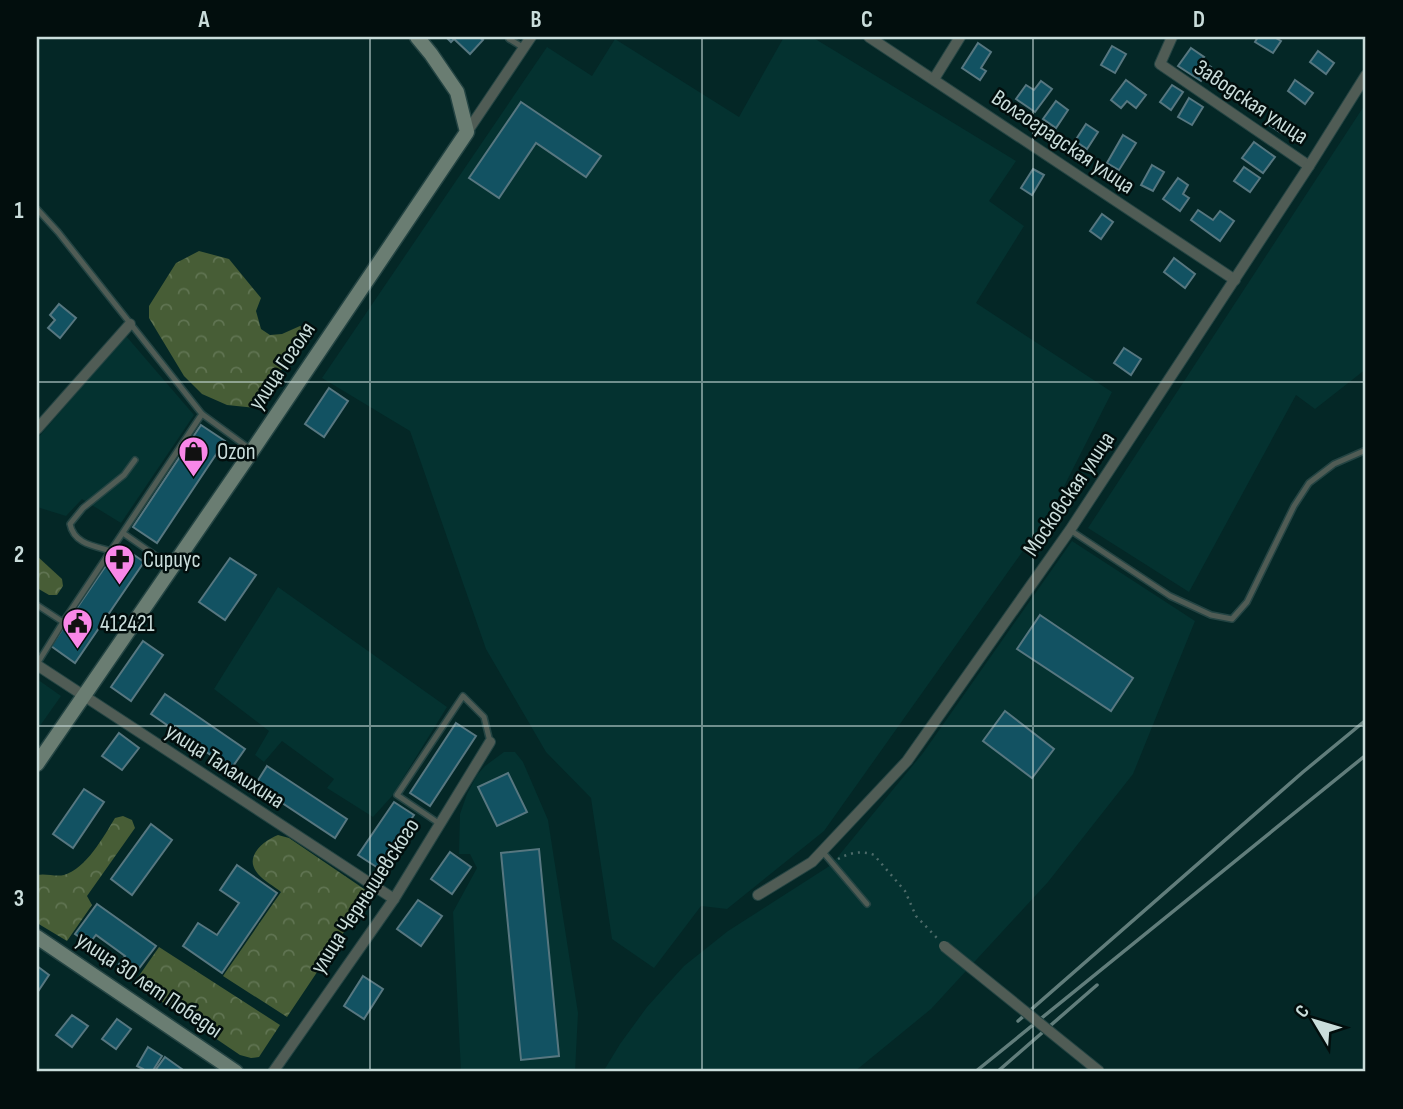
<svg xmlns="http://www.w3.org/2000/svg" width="1403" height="1109" font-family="'Sofia Sans Condensed',sans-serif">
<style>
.built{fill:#043230}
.forest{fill:url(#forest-crowns)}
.building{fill:#125262;stroke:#577780;stroke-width:2}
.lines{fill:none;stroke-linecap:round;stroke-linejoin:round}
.lane-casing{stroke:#244443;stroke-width:8}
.street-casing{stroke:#244443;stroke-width:12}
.secondary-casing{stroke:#244443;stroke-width:17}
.path{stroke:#4d6b69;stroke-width:2.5;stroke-dasharray:2 5;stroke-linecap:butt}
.lane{stroke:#505c55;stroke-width:5}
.street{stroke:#505c55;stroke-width:10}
.secondary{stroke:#6a7d72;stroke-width:14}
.rail{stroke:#617d7b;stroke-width:3.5}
.street-bridge-casing{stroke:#244443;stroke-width:12;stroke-linecap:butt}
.street-bridge{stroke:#505c55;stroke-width:10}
.grid{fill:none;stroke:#cadddb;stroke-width:2;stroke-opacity:0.55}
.labels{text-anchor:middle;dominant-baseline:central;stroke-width:5;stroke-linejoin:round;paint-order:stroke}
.street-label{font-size:23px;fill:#cadddb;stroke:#020e0d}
.poi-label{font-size:23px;fill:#cadddb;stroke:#020e0d;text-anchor:start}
.neatline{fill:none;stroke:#cadddb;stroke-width:2.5}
.grid-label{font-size:23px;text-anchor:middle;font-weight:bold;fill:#cadddb}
</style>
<defs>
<pattern id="forest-crowns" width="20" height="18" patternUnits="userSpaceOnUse" patternTransform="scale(1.75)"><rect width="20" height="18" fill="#475d36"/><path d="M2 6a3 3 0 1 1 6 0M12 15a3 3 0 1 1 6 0" fill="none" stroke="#607452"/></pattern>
</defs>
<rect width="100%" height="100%" fill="#042726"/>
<!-- built -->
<g class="built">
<path d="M784 37H812L1016 161 989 201 1024 226 976 303 1112 392 1052 510 824 831 727 909 701 906 654 968 612 939 591 798 546 752 486 649 410 431 322 378 547 47 592 76 615 39 739 117Z"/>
<path d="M1366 103V369L1315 409 1296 395 1189 592 1088 528Z"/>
<path d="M126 336 194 415 121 523 82 499 66 516 37 507V439Z"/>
<path d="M1072 541 1195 621 1133 774 1048 882 931 1009 854 1072H603L620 1044 647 1007 684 966 728 931 831 865 923 753Z"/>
<path d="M278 587 447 707 392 796 373 817 327 788 334 779 282 741 264 762 255 755 269 731 214 689Z"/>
<path d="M37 679 61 696 37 730Z"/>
<path d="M504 752H515L523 762 548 820 578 1013 575 1072H461L453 912 477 868 470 854H459L460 814 467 794 477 775 485 766Z"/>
</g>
<!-- forest -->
<g class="forest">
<path d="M199 251 229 259 261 298 256 311 261 329 270 335 282 334 300 326 309 329 256 408 227 405 202 394 184 376 149 318V306L176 263Z"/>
<path d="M37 556 62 579 63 586 57 595H49L37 588Z"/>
<path d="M123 816 132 820 135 828 87 896 92 905 67 941 37 923V875C46 873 55 877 64 875 86 869 104 836 115 818Z"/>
<path d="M278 835 289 838 370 893 287 1017 223 976 281 892C274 886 264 881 258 874 243 857 263 841 278 835Z"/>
<path d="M159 947 280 1025 259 1057 251 1058 240 1055 134 983Z"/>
</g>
<!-- building -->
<g class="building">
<path d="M446 37H479L483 40 470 54 454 39 451 42Z"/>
<path d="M1258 37H1274L1281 41 1273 53 1255 42Z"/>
<path d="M978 43 991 52 981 68 986 71 980 80 962 68Z"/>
<path d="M1112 46 1126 54 1115 73 1101 65Z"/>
<path d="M1191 48 1204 57 1201 60 1211 67 1201 81 1178 66Z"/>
<path d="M1318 51 1334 63 1326 74 1310 62Z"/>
<path d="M1126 80 1146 95 1136 108 1127 101 1121 108 1111 100Z"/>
<path d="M1295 80 1313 93 1305 104 1288 91Z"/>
<path d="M1041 81 1052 89 1035 112 1016 99 1026 85 1034 90Z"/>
<path d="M1172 85 1183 92 1171 110 1160 102Z"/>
<path d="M1189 98 1203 107 1192 125 1178 117Z"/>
<path d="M1056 101 1068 110 1056 128 1043 119Z"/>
<path d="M521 102 601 156 586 177 536 143 499 198 469 178Z"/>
<path d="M1276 115 1288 123 1281 133 1269 125Z"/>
<path d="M1086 124 1098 132 1087 149 1075 141Z"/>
<path d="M1123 135 1136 143 1119 170 1107 163Z"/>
<path d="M1254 142 1275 157 1263 173 1242 158Z"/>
<path d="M1152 165 1164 172 1153 191 1141 185Z"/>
<path d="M1244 167 1260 178 1250 192 1234 181Z"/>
<path d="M1033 169 1044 175 1032 195 1021 188Z"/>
<path d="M1178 178 1188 185 1183 194 1189 198 1180 211 1163 199Z"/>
<path d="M1198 210 1213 220 1220 211 1234 221 1220 241 1191 220Z"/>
<path d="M1102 214 1113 222 1101 239 1090 231Z"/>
<path d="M1174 258 1195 274 1185 288 1164 272Z"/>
<path d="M59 304 76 318 60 338 48 328 55 320 50 315Z"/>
<path d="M1124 348 1141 359 1131 375 1114 363Z"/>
<path d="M329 388 348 401 324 437 305 424Z"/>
<path d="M201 425 225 441 157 543 133 527Z"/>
<path d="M120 545 144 562 75 663 51 646Z"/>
<path d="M230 558 256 575 225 620 199 602Z"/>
<path d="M1040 615 1133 678 1111 711 1017 649Z"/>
<path d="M143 641 163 655 131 701 111 687Z"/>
<path d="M165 694 245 749 231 769 151 714Z"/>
<path d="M1005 711 1054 749 1032 778 983 741Z"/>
<path d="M456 723 476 736 430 806 410 793Z"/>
<path d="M119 733 139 748 122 770 102 756Z"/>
<path d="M267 766 347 819 335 838 255 785Z"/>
<path d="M508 773 527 812 497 826 478 787Z"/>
<path d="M84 789 104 802 73 848 53 834Z"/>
<path d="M394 802 414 815 378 868 358 855Z"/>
<path d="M151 824 172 840 132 895 111 879Z"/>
<path d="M539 849 559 1056 521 1060 501 853Z"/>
<path d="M450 852 471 867 452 894 431 879Z"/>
<path d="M237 865 277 893 222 973 183 946 198 923 217 935 239 903 220 890Z"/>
<path d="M418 900 442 916 421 946 397 929Z"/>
<path d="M97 904 156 946 134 975 119 964 125 956 96 935 89 944 75 934Z"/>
<path d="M37 966 49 975 37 993Z"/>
<path d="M363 976 383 989 364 1019 344 1006Z"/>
<path d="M72 1015 88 1026 72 1047 56 1035Z"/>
<path d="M117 1019 131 1029 116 1049 102 1039Z"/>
<path d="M148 1047 162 1056 152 1072H141L143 1069 137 1066Z"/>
<path d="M165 1057 186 1072H154Z"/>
</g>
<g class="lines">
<defs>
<g id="lane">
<path d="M511 37 509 39 524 48"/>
<path d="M37 209 58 232 202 414 63 622 37 605"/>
<path d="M202 414 250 449"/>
<path d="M1070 530 1170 596 1211 615 1232 619 1247 602 1294 506 1309 483 1334 464 1366 450"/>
<path d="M123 533 172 567"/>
<path d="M111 551C94 546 74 544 70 524L83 508 124 475 135 460"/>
<path d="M37 664 63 622"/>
<path d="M440 824 397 795 463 696 484 717 490 742"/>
<path d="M822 851 867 904"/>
</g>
<g id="street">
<path d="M869 37 1235 280"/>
<path d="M1172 37 1160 64 1309 166"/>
<path d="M934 79 960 37"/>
<path d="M467 132 531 37"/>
<path d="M37 429 130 324"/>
<path d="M37 665 394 899"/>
<path d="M758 895 812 862 907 761 1070 530 1309 166 1366 75"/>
<path d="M273 1072 394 899 490 742"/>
</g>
<g id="secondary">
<path d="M37 764 252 451 467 132 457 92 431 54 417 37"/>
<path d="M37 937 236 1072"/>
</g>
</defs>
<!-- lane casing -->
<use href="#lane" class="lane-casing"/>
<!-- street casing -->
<use href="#street" class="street-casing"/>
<!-- secondary casing -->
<use href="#secondary" class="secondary-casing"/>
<!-- path -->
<path class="path" d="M838 859C849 853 862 850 874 855L905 891 916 916 937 938"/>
<!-- lane -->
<use href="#lane" class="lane"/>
<!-- street -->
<use href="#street" class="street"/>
<!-- secondary -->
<use href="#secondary" class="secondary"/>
<!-- rail -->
<g class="rail">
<path d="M1018 1021 1303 772 1366 720"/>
<path d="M975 1072 1366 755"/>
<path d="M997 1072 1097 985"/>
</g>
<defs>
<path id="street-bridge" d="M944 946 1100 1072"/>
</defs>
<!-- street-bridge casing -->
<use href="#street-bridge" class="street-bridge-casing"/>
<!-- street-bridge -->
<use href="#street-bridge" class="street-bridge"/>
</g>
<!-- grid -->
<path class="grid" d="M370 37V1072M702 37V1072M1033 37V1072M37 382H1366M37 726H1366"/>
<!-- icons -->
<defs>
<symbol id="shop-pin" viewBox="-11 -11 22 30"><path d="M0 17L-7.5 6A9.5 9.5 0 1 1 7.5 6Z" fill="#f987e8" stroke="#020e0d"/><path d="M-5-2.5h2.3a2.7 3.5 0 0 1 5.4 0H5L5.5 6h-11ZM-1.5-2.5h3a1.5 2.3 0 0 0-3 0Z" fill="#111"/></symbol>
<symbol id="pharmacy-pin" viewBox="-11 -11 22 30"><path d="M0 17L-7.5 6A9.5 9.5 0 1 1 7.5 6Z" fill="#f987e8" stroke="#020e0d"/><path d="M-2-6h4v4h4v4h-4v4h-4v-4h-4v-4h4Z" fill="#111"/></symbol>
<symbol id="civic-pin" viewBox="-11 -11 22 30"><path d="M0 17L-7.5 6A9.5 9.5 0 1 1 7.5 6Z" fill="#f987e8" stroke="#020e0d"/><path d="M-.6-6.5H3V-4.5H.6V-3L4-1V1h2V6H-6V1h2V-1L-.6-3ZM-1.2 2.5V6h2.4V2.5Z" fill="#111"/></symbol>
</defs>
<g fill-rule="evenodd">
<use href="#shop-pin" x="176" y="434" width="35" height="47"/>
<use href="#pharmacy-pin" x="102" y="542" width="35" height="47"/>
<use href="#civic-pin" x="60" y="606" width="35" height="47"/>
</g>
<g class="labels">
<!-- street labels -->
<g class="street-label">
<text transform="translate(1251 102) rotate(34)">Заводская улица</text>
<text transform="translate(1063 142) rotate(34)">Волгоградская улица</text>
<text transform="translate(282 366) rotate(-56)">улица Гоголя</text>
<text transform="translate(1069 494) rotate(-56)">Московская улица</text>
<text transform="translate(225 766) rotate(33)">улица Талалихина</text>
<text transform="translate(365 896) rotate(-57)">улица Чернышевского</text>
<text transform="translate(149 985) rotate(34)">улица 30 лет Победы</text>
</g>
<!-- poi labels -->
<g class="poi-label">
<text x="217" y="452">Ozon</text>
<text x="143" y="560">Сириус</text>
<text x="100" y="624">412421</text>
</g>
</g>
<!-- border -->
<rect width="1403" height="1109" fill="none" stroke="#020e0d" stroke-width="77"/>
<!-- north arrow -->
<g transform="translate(1315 1021) rotate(308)" stroke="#020e0d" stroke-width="5" paint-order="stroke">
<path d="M0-5L12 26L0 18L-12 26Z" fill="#cadddb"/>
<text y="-10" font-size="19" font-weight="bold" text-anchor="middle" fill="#cadddb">С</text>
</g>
<rect x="38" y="38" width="1326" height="1032" class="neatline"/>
<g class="grid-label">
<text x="204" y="27">A</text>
<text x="536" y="27">B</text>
<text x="867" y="27">C</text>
<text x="1199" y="27">D</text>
<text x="19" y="218">1</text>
<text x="19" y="562">2</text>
<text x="19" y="906">3</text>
</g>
</svg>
